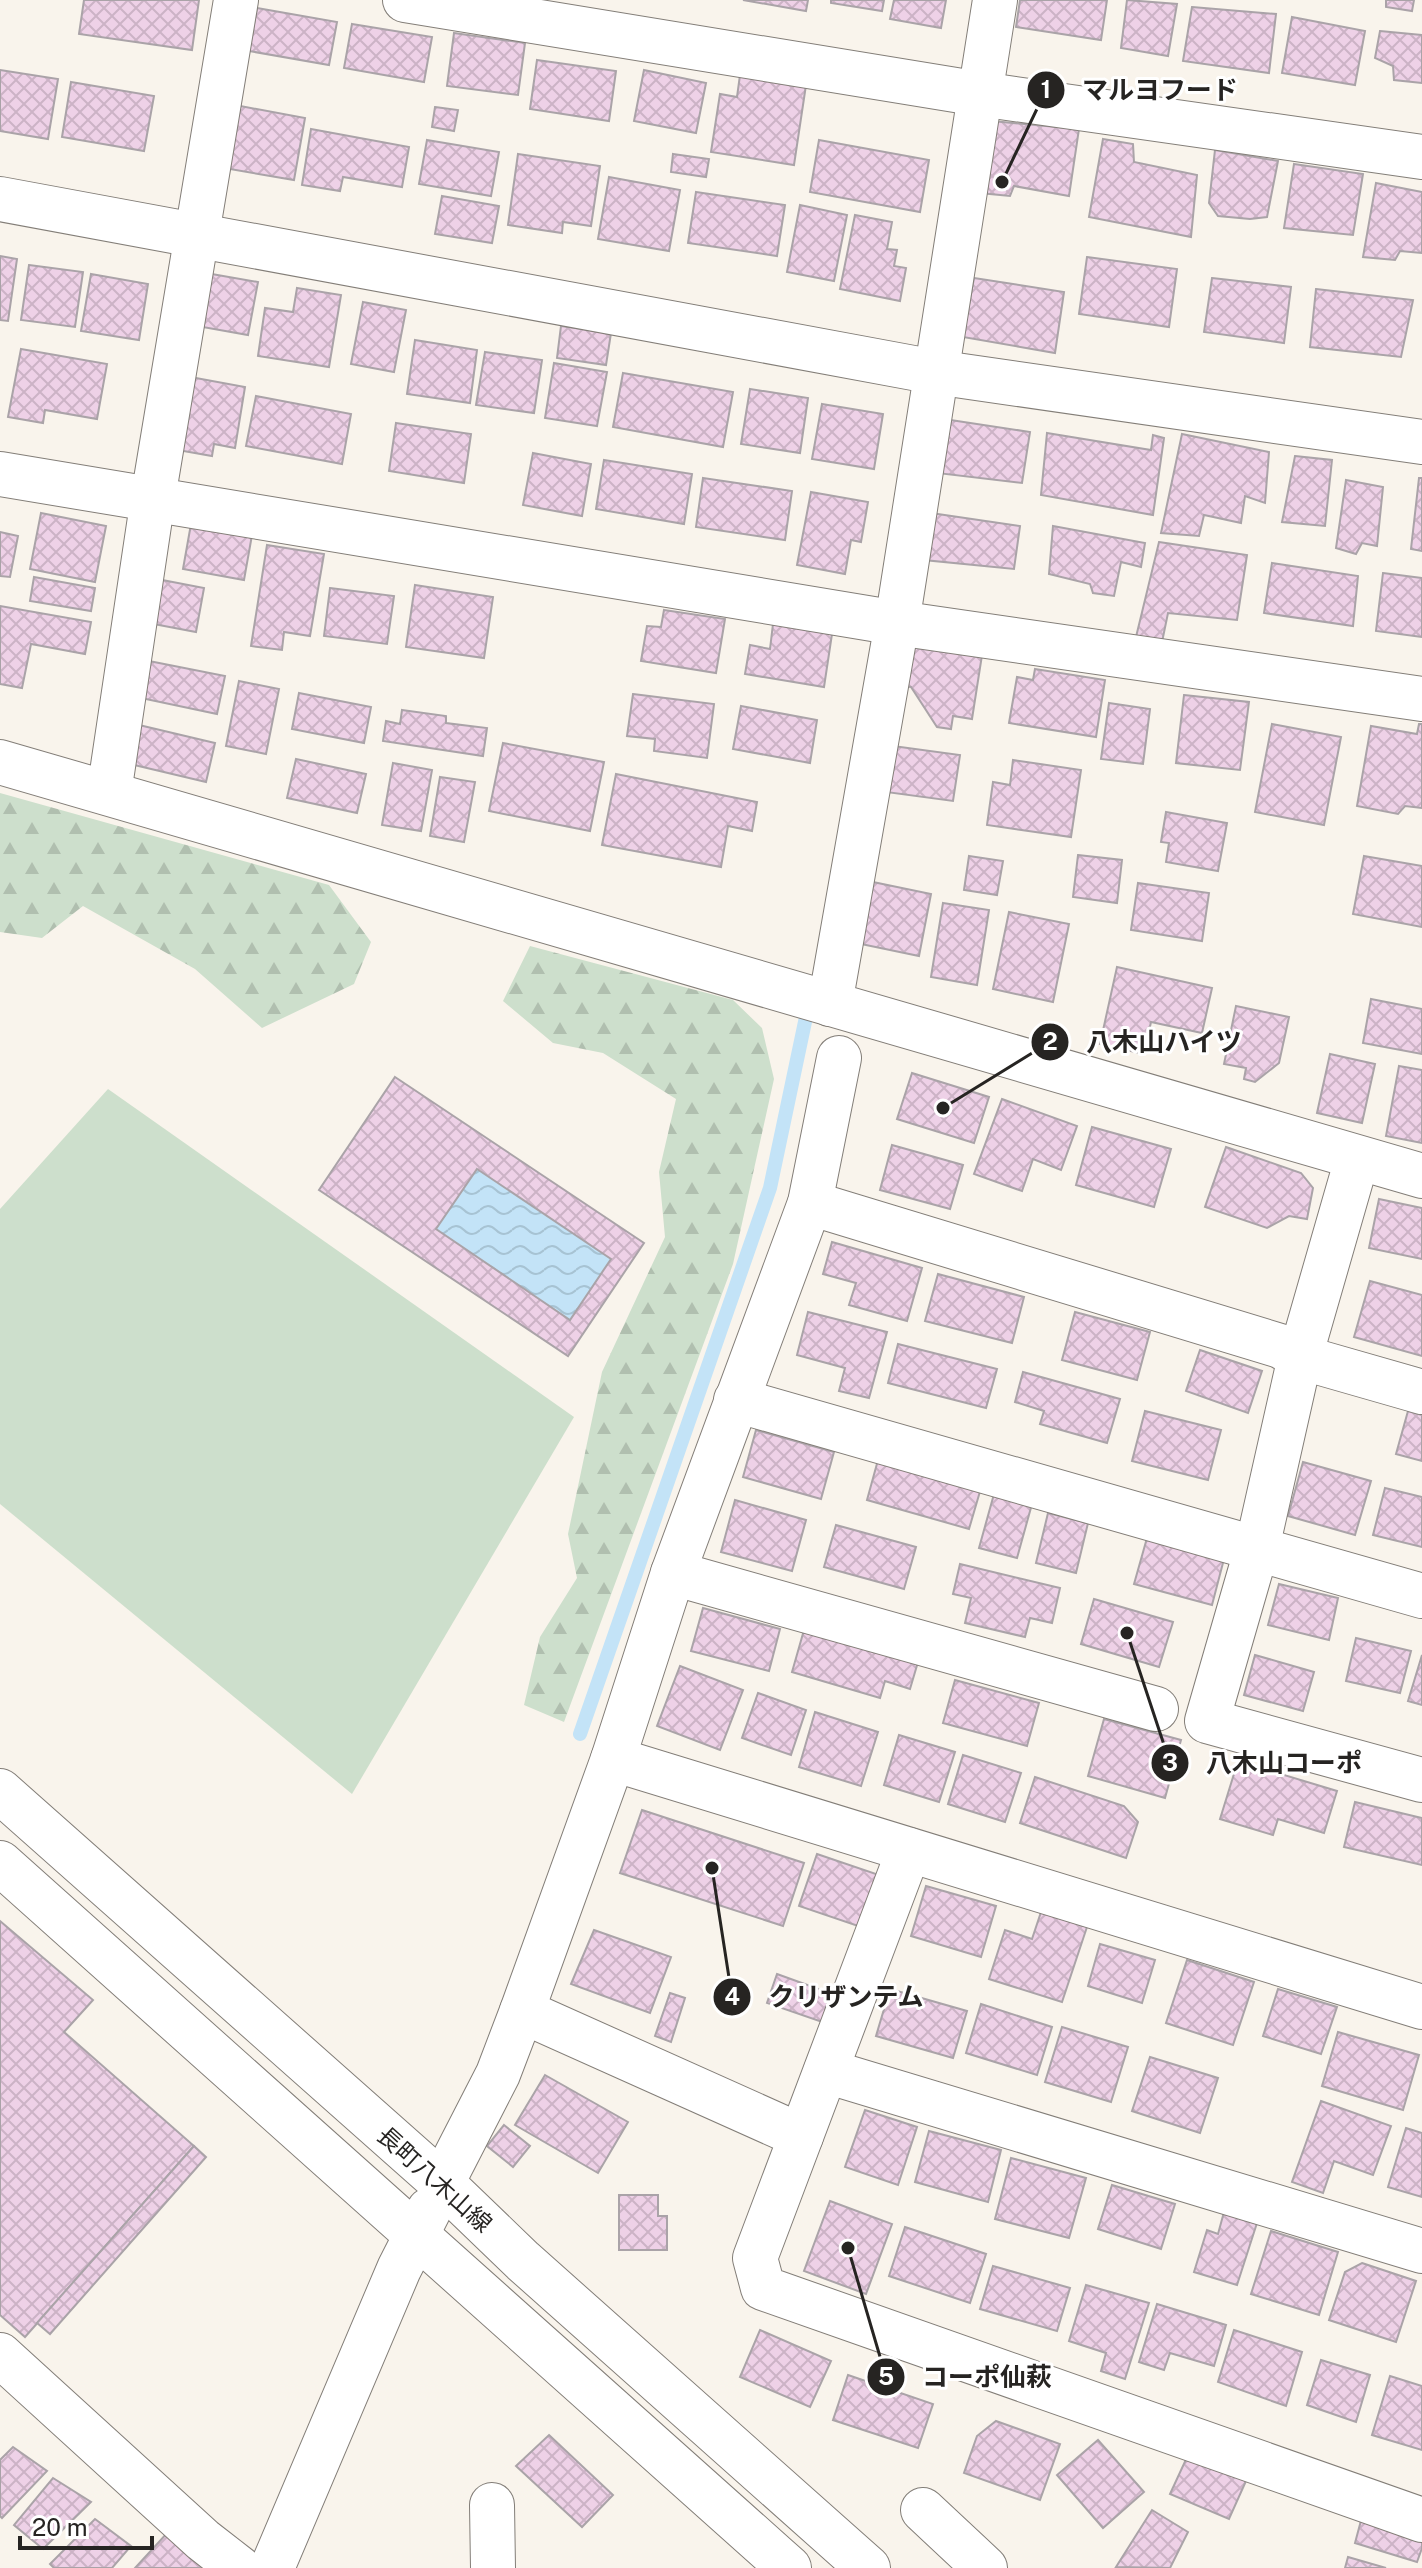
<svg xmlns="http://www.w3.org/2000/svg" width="1422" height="2568" font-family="'Public Sans','Noto Sans JP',sans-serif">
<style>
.forest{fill:url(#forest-firs)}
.park{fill:#cddfcc}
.water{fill:url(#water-waves)}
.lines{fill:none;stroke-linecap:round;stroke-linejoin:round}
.stream{stroke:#c3e3f7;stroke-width:14}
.building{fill:url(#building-cross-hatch);stroke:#aaa3a8;stroke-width:2;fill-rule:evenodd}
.street-casing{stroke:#837e78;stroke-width:46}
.secondary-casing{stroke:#837e78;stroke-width:46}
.street{stroke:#fff;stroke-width:44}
.secondary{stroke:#fff;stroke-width:44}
.labels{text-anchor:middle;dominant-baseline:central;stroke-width:6;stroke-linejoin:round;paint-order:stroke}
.street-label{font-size:24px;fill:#262422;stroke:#fff}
.leader{fill:none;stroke:#262422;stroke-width:3}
.callout-dot{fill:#262422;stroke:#fff;stroke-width:3}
.mark-label{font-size:24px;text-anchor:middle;font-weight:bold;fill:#fff}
.callout-label{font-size:26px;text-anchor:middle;font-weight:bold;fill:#262422;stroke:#fff;stroke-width:6;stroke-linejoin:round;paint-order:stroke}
</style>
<defs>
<pattern id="forest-firs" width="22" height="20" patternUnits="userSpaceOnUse" patternTransform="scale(2)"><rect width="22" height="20" fill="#cddfcc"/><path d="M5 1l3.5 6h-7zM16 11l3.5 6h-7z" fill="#b0bfaf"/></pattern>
<pattern id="water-waves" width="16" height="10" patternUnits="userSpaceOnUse" patternTransform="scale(2)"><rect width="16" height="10" fill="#c3e3f7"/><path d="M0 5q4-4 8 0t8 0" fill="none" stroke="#a7c3d3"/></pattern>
<pattern id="building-cross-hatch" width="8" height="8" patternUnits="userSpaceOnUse" patternTransform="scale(2)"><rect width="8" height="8" fill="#eed1e7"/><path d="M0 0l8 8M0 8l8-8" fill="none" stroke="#ccb3c6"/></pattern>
</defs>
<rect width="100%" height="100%" fill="#f9f4ec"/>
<!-- forest -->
<g class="forest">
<path d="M0 793 329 885 371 942 354 984 262 1028 195 969 83 906 42 938 0 932Z"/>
<path d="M530 946 733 1000 762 1028 774 1079 733 1264 564 1722 524 1705 540 1637 577 1578 568 1534 602 1372 665 1237 659 1172 676 1099 603 1053 553 1043 503 1001Z"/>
</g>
<!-- park -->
<path class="park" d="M108 1089 574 1417 352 1794 0 1504V1209Z"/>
<!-- water -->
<path class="water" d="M477 1169 611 1259 570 1320 436 1229Z"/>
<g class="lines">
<!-- stream -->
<path class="stream" d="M580 1734 770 1188 806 1017"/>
</g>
<!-- building -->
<g class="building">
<path d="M84 0H199L192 50 79 34Z"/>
<path d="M743 0H808L806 11Z"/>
<path d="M831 0H884L882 11 831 3Z"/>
<path d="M894 0H946L941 28 890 19Z"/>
<path d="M1020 0H1107L1101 40 1016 27Z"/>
<path d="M1127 0 1177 4 1168 56 1121 48Z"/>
<path d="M1386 0H1414L1412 11 1386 7Z"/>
<path d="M1192 7 1276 14 1269 73 1183 61Z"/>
<path d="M257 8 337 22 329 65 249 51Z"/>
<path d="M1292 17 1365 31 1355 85 1282 73Z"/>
<path d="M352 24 432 37 424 82 344 68Z"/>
<path d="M1380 31 1422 35V83L1394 80 1393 66 1375 58Z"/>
<path d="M454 33 525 43 518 95 447 86Z"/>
<path d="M537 60 616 71 609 121 530 109Z"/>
<path d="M0 70 58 79 48 139 0 131Z"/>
<path d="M644 70 706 83 696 133 634 121Z"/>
<path d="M740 75 806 85 794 165 711 152 720 94 737 97Z"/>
<path d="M71 82 154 96 144 151 62 137Z"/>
<path d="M235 105 305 118 294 180 224 168Z"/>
<path d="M435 107 458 110 454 131 432 127Z"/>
<path d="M992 121 1079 129 1069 196 1014 186 1010 196 980 193Z"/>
<path d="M311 129 409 147 402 187 343 177 340 191 302 185Z"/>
<path d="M1103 139 1133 144 1134 162 1197 175 1191 237 1089 217Z"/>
<path d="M427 140 499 152 491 196 419 184Z"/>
<path d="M819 140 929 160 920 212 810 192Z"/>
<path d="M1215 150 1278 161 1267 217 1250 219 1218 216 1209 203Z"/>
<path d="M518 154 600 166 591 226 563 222 562 233 508 225Z"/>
<path d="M673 154 709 159 706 177 671 172Z"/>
<path d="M1294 164 1363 174 1353 235 1284 228Z"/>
<path d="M609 177 680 190 669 251 598 239Z"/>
<path d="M1376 183 1422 192V253L1400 251 1395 260 1363 257Z"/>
<path d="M696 192 785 205 777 256 688 243Z"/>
<path d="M442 196 499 206 492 243 435 234Z"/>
<path d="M800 205 847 215 834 281 787 272Z"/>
<path d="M855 215 892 222 887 249 897 250 894 266 906 268 900 301 840 289Z"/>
<path d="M0 256 17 259 8 321 0 320Z"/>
<path d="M1087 257 1177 269 1169 327 1079 314Z"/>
<path d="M29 265 83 272 75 327 21 320Z"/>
<path d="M206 273 258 282 248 335 197 326Z"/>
<path d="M91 274 148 284 139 340 81 331Z"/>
<path d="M974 278 1064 292 1055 353 963 337Z"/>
<path d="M1212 278 1291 287 1284 343 1204 332Z"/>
<path d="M297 288 341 295 329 367 258 356 265 308 293 312Z"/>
<path d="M1316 289 1413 300 1401 357 1310 347Z"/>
<path d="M363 302 406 310 394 372 351 364Z"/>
<path d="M561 326 611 333 606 365 557 358Z"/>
<path d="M415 340 477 350 470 403 407 394Z"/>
<path d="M21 349 107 364 97 419 45 410 43 423 8 417Z"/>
<path d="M485 352 542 360 534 413 476 405Z"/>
<path d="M554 363 607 372 597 426 545 418Z"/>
<path d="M623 373 733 392 723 447 613 427Z"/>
<path d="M185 376 245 387 235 448 214 444 212 456 172 449Z"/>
<path d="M750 389 808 398 800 453 741 444Z"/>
<path d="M256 396 351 414 342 464 246 446Z"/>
<path d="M822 404 883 414 874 469 812 459Z"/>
<path d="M944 419 1030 432 1022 483 937 473Z"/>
<path d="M396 423 471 434 464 483 389 471Z"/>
<path d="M1047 433 1151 450 1153 435 1164 438 1153 515 1041 495Z"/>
<path d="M1182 434 1269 452 1265 503 1245 496 1241 523 1204 515 1199 536 1161 533Z"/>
<path d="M533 453 591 464 582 516 523 505Z"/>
<path d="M1295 456 1332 460 1325 526 1282 522Z"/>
<path d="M604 460 692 474 684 524 596 509Z"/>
<path d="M703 478 792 491 785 540 696 527Z"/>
<path d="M1419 478H1422V551L1411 549Z"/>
<path d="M1346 480 1383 487 1377 546 1362 543 1356 554 1336 548Z"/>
<path d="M811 492 868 502 861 542 851 540 845 574 797 565Z"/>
<path d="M41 513 106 526 95 582 30 569Z"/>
<path d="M931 513 1020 526 1014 569 924 560Z"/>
<path d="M191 524 252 535 244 580 183 569Z"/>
<path d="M1053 526 1145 543 1141 567 1121 562 1114 596 1093 593 1090 584 1049 574Z"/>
<path d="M0 532 18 536 10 577 0 576Z"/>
<path d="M1159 542 1247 555 1237 620 1168 613 1162 642 1136 637Z"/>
<path d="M267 545 324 554 310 636 284 632 282 650 251 646Z"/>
<path d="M1272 563 1358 576 1353 626 1264 613Z"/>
<path d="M1383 573 1422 578V637L1376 631Z"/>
<path d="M34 577 95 588 91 611 30 601Z"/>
<path d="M152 578 204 588 196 632 143 622Z"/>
<path d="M415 585 493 597 484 658 406 647Z"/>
<path d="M330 588 394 596 387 644 324 636Z"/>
<path d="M0 606 91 622 85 654 31 644 22 688 0 684Z"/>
<path d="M664 610 725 619 716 673 641 661 647 626 661 627Z"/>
<path d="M773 624 832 634 824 687 745 674 750 645 770 649Z"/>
<path d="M907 644 982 655 972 719 953 716 951 729 937 727 911 687 901 686Z"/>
<path d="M149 661 225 676 217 714 141 698Z"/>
<path d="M1035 669 1105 680 1096 737 1009 723 1017 677 1033 680Z"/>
<path d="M239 681 279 689 266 754 226 746Z"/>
<path d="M299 693 371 707 364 743 292 729Z"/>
<path d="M633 694 714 704 707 758 654 751 655 739 627 736Z"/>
<path d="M1184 695 1249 702 1240 770 1176 763Z"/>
<path d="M1109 703 1150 709 1143 764 1101 759Z"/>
<path d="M741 706 817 720 810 763 733 749Z"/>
<path d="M402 710 446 716V723L487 728 483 756 383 741 386 721 400 724Z"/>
<path d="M1272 724 1341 737 1324 825 1255 812Z"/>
<path d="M1419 724H1422V808L1405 806 1398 814 1357 806 1371 726 1417 734Z"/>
<path d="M139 725 215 743 206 782 130 764Z"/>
<path d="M503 743 604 762 590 831 489 811Z"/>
<path d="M893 746 960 755 953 801 886 792Z"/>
<path d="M296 759 366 774 357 813 287 798Z"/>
<path d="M1013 760 1081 770 1071 837 987 825 993 782 1010 785Z"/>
<path d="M393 763 432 770 421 831 382 825Z"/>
<path d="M616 774 757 802 752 831 728 826 721 867 602 845Z"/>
<path d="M440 777 475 782 464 842 430 836Z"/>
<path d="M1166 812 1227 823 1218 871 1166 862 1169 843 1161 842Z"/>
<path d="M1078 855 1122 860 1117 903 1073 897Z"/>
<path d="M969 856 1003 861 997 895 964 890Z"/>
<path d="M1364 856 1422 866V927L1353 914Z"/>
<path d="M873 882 931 894 919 956 861 944Z"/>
<path d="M1138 883 1209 893 1202 941 1131 930Z"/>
<path d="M943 903 989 910 977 985 931 977Z"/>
<path d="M1009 912 1069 924 1053 1002 993 989Z"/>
<path d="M1117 967 1212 988 1202 1033 1151 1022 1144 1054 1100 1044Z"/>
<path d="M1371 999 1422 1009V1054L1363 1043Z"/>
<path d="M1236 1006 1289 1017 1279 1063 1255 1082 1244 1079 1246 1068 1224 1064Z"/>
<path d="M1330 1054 1375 1064 1362 1123 1317 1113Z"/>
<path d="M1399 1066 1422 1070V1143L1386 1136Z"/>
<path d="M912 1073 989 1097 974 1143 897 1119Z"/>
<path d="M395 1077 644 1243 568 1356 319 1190ZM477 1169 611 1259 570 1320 436 1229Z"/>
<path d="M1002 1099 1077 1126 1061 1170 1033 1159 1022 1191 974 1174Z"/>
<path d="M1092 1127 1171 1149 1154 1207 1076 1185Z"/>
<path d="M892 1145 963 1165 950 1209 880 1190Z"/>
<path d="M1226 1147 1301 1173 1313 1188 1307 1219 1289 1216 1267 1228 1205 1207Z"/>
<path d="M1379 1199 1422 1208V1259L1369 1248Z"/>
<path d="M832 1242 922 1268 907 1321 849 1305 856 1283 823 1274Z"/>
<path d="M938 1274 1024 1297 1012 1343 925 1321Z"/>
<path d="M1370 1281 1422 1295V1356L1354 1337Z"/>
<path d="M808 1312 887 1332 869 1398 839 1391 845 1368 797 1355Z"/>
<path d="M1075 1312 1150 1332 1137 1380 1062 1360Z"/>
<path d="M898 1344 997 1369 986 1408 888 1383Z"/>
<path d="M1200 1350 1262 1371 1248 1413 1186 1391Z"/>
<path d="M1023 1372 1120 1399 1107 1443 1040 1424 1044 1411 1015 1402Z"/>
<path d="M1145 1411 1221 1430 1208 1480 1132 1461Z"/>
<path d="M1408 1411 1422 1415V1461L1396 1454Z"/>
<path d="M756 1430 834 1452 821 1499 743 1477Z"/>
<path d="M878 1460 981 1488 969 1529 867 1500Z"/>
<path d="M1303 1462 1371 1481 1355 1535 1288 1516Z"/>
<path d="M1385 1488 1422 1497V1547L1373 1535Z"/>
<path d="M994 1494 1032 1504 1017 1558 979 1548Z"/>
<path d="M735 1500 806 1520 792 1571 721 1552Z"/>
<path d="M1048 1513 1088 1523 1076 1573 1036 1563Z"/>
<path d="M836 1525 916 1547 904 1589 824 1567Z"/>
<path d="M1147 1538 1224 1559 1212 1605 1134 1584Z"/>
<path d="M960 1564 1060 1588 1052 1623 1030 1618 1025 1637 965 1623 971 1598 953 1594Z"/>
<path d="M1279 1584 1338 1598 1329 1640 1268 1625Z"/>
<path d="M1094 1599 1173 1622 1159 1667 1081 1644Z"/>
<path d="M703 1608 780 1629 769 1671 691 1651Z"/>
<path d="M804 1630 918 1662 910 1689 885 1681 880 1698 792 1672Z"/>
<path d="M1356 1638 1411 1651 1400 1693 1346 1681Z"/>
<path d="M1255 1655 1314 1672 1303 1711 1244 1695Z"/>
<path d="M1422 1655V1705L1408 1701Z"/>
<path d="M680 1666 743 1690 720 1750 657 1726Z"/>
<path d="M955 1680 1039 1703 1027 1746 943 1723Z"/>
<path d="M758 1693 806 1710 791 1755 742 1738Z"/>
<path d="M815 1712 878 1732 861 1786 799 1767Z"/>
<path d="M1104 1719 1181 1740 1165 1798 1088 1776Z"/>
<path d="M899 1735 955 1752 939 1802 884 1785Z"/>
<path d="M963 1755 1021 1773 1005 1822 948 1804Z"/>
<path d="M1238 1761 1337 1791 1324 1833 1278 1819 1273 1835 1220 1819Z"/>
<path d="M1035 1777 1124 1806 1138 1822 1126 1858 1020 1823Z"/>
<path d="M1355 1802 1422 1818V1865L1344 1847Z"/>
<path d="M642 1810 804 1863 783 1926 620 1873Z"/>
<path d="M817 1854 885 1877 867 1929 799 1906Z"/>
<path d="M926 1886 996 1906 981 1957 911 1936Z"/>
<path d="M1042 1909 1088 1924 1062 2002 989 1979 1005 1930 1032 1939Z"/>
<path d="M0 1921 93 2000 64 2032 194 2146 25 2337 0 2315Z"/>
<path d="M594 1930 671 1957 650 2013 571 1984Z"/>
<path d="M1100 1944 1155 1960 1142 2003 1088 1986Z"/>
<path d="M1187 1960 1254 1982 1233 2045 1166 2023Z"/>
<path d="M777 1974 841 1997 831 2025 767 2003Z"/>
<path d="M890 1989 967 2011 953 2058 876 2036Z"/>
<path d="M1278 1989 1337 2007 1321 2054 1263 2036Z"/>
<path d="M670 1993 685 1998 671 2042 655 2036Z"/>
<path d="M981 2004 1052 2027 1037 2075 966 2053Z"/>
<path d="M1062 2027 1128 2047 1111 2102 1045 2082Z"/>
<path d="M1338 2032 1419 2055 1403 2110 1322 2086Z"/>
<path d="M1150 2057 1218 2078 1200 2133 1132 2111Z"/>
<path d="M545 2075 628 2122 598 2173 515 2125Z"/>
<path d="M1321 2101 1391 2126 1373 2175 1334 2161 1323 2193 1292 2182Z"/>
<path d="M865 2110 917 2127 898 2185 845 2167Z"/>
<path d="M504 2125 530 2146 513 2167 487 2146Z"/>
<path d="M1406 2128 1422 2133V2197L1388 2187Z"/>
<path d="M929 2131 1001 2150 988 2202 915 2182Z"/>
<path d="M194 2146 206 2157 50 2334 37 2323Z"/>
<path d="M1011 2158 1086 2178 1069 2238 995 2219Z"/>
<path d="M1112 2185 1175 2204 1161 2249 1098 2229Z"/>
<path d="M619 2195H658V2216H667V2250H619Z"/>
<path d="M830 2201 892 2224 866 2294 804 2271Z"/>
<path d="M1224 2212 1257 2223 1237 2285 1194 2272 1207 2230 1218 2234Z"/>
<path d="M905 2227 986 2254 970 2303 889 2276Z"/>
<path d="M1271 2231 1338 2252 1319 2315 1251 2294Z"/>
<path d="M1362 2263 1416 2281 1396 2342 1329 2320 1345 2272Z"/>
<path d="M993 2266 1070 2288 1057 2331 980 2309Z"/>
<path d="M1086 2285 1149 2303 1125 2379 1101 2371 1106 2353 1069 2341Z"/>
<path d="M1157 2304 1226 2325 1214 2366 1170 2353 1164 2370 1139 2362Z"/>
<path d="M760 2330 831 2361 810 2407 740 2377Z"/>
<path d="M1234 2330 1302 2352 1286 2406 1218 2382Z"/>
<path d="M1321 2360 1370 2375 1356 2422 1307 2405Z"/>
<path d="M848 2375 933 2404 918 2448 833 2420Z"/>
<path d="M1390 2376 1422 2386V2450L1372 2435Z"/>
<path d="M996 2421 1060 2444 1040 2500 964 2473 977 2436Z"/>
<path d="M549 2435 613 2495 582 2527 516 2466Z"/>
<path d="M1098 2440 1144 2492 1103 2528 1057 2475Z"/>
<path d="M13 2447 47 2471 2 2518 0 2516V2460Z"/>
<path d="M1188 2455 1246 2481 1229 2519 1170 2494Z"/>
<path d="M53 2478 91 2502 43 2549 14 2525Z"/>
<path d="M1152 2510 1188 2532 1170 2568 1116 2567Z"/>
<path d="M1363 2513 1422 2531V2548L1417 2562 1355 2543Z"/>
<path d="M95 2519 131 2546 112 2568H54L50 2564Z"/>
<path d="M169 2531 210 2568H135Z"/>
<path d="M1348 2557 1386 2568H1345Z"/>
</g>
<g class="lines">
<defs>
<g id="street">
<path d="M405 0 980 94 1422 157"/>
<path d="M0 474 897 623 1422 699"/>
<path d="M0 762 1422 1176"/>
<path d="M1357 1159 1300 1357 1257 1548 1207 1721 1422 1780"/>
<path d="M810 1203 1280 1346 1300 1357 1422 1392"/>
<path d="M736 1400 1422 1596"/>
<path d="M673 1573 1156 1709"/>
<path d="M613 1759 1422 2007"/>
<path d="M909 1850 755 2258 763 2288 1422 2520"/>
<path d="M522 2011 801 2136"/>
<path d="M826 2071 1422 2251"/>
<path d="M442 2183 498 2074 522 2011 613 1759 673 1573 810 1203 839 1058"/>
<path d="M0 2355 203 2540 239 2568"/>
<path d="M492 2505 493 2568"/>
<path d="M923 2510 985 2568"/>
</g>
<g id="secondary">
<path d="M0 199 935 372 1422 442"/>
<path d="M109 793 153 498 236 0"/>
<path d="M830 1004 897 623 995 0"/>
<path d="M0 1791 442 2183 523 2261 868 2568"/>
<path d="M0 1863 789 2568"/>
<path d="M272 2568 399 2269 429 2210"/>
</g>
</defs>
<!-- street casing -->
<use href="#street" class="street-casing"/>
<!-- secondary casing -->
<use href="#secondary" class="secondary-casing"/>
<!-- street -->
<use href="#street" class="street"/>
<!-- secondary -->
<use href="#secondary" class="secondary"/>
</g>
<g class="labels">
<!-- street labels -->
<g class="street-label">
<text transform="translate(435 2179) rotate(42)">長町八木山線</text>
</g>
</g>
<!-- callouts -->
<path class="leader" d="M1002 182L1046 90M943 1108L1050 1042M1127 1633L1170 1763M712 1868L732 1997M848 2248L886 2377"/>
<g class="callout-dot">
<circle cx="1002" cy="182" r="8"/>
<circle cx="943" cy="1108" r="8"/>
<circle cx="1127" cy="1633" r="8"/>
<circle cx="712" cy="1868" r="8"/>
<circle cx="848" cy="2248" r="8"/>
<circle cx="1046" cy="90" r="20"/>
<circle cx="1050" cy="1042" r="20"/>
<circle cx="1170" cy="1763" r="20"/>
<circle cx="732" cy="1997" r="20"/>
<circle cx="886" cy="2377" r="20"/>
</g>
<g class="mark-label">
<text x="1046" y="98">1</text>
<text x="1050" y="1050">2</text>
<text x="1170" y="1771">3</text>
<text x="732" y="2005">4</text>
<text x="886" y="2385">5</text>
</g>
<g class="callout-label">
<text x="1160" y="99">マルヨフード</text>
<text x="1164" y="1051">八木山ハイツ</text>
<text x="1284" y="1772">八木山コーポ</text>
<text x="846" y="2006">クリザンテム</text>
<text x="987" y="2386">コーポ仙萩</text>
</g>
<!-- scale -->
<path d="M20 2536v12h132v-12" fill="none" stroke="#262422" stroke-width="4"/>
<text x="32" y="2536" font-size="24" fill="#262422" stroke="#ffffff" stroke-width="6" paint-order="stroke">20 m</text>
</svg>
